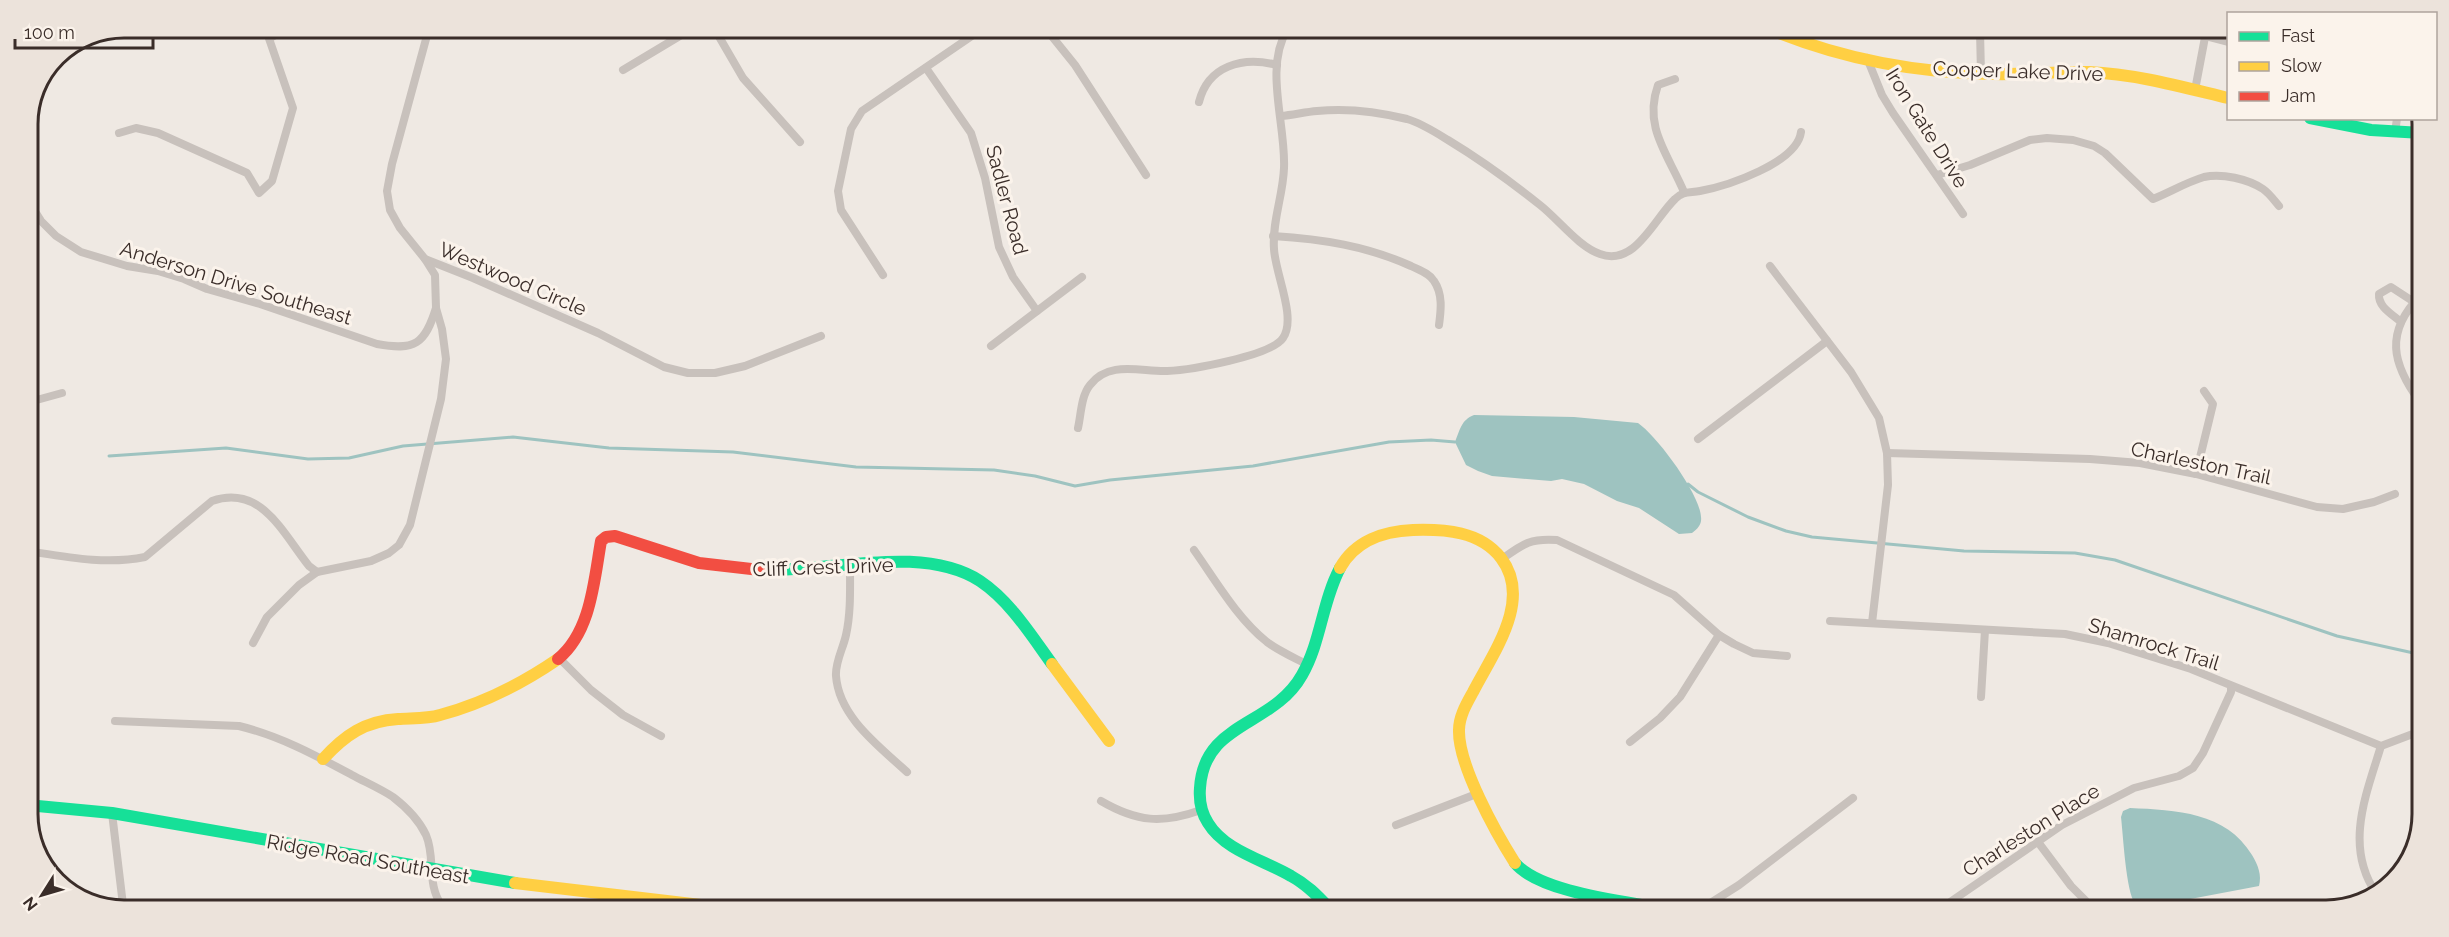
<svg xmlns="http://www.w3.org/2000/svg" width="2449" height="937" font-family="Raleway,sans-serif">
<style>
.water{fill:#9ec3c0}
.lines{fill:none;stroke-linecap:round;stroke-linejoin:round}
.stream{stroke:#9ec3c0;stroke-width:3}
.street{stroke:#c8c1bc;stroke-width:8}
.fast{stroke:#16e098;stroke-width:12}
.slow{stroke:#ffcf43;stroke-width:12}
.jam{stroke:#f24e42;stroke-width:12}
.labels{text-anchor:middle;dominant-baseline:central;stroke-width:6;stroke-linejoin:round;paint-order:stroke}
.street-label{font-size:20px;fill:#3a2d29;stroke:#fbf3eb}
.rim{fill:none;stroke:#3a2d29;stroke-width:3}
</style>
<rect width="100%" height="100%" fill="#efe9e3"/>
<!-- water -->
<g class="water">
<path d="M1474 415 1574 417 1638 423C1657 436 1700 494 1701 517 1702 524 1698 529 1692 533L1679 534 1639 508 1617 501 1584 484 1562 479 1551 481 1492 476 1478 471 1466 465 1455 442C1460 430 1461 420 1474 415Z"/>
<path d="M2130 808C2176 810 2226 812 2252 855 2258 865 2262 875 2259 886L2148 907C2143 907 2139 908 2135 903 2126 893 2123 833 2121 817L2123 811Z"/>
</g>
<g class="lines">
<!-- stream -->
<g class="stream">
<path d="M109 456 226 448 308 459 349 458 403 446 513 437 609 448 733 452 856 467 994 470 1035 476 1075 486 1110 480 1253 466 1389 442 1431 440 1455 442"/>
<path d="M1688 484 1698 492 1748 517 1786 531 1812 537 1964 551 2075 553 2115 560 2337 636 2418 654"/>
</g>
<!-- street -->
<g class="street">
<path d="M429 28 392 164 387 191 390 210 400 228 425 259 473 278 598 333 664 367 688 373H715L745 366 821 336"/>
<path d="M714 28 743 78 800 142"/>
<path d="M1046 29 1075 65 1146 175"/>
<path d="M1537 30 1544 34"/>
<path d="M1980 31 1981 74"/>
<path d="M2205 36 2228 42"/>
<path d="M270 38 291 27"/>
<path d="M1867 58 1882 95 1893 113 1963 214"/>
<path d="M926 68 971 133 985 178 999 247 1013 277 1037 311"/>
<path d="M623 70 693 28"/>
<path d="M1675 79 1658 85C1643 127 1668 154 1684 192"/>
<path d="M2195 90 2206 32"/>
<path d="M1199 102C1208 66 1242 56 1277 65"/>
<path d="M1281 116C1293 115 1305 112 1317 111 1346 108 1379 112 1407 119 1421 123 1435 132 1448 140 1481 160 1510 181 1540 205 1558 219 1579 247 1600 254 1635 267 1654 219 1675 199 1683 191 1689 193 1700 191 1727 186 1797 163 1801 132"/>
<path d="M119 133 136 128 158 133 247 173 259 193 272 181 293 108 265 27"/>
<path d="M2395 133 2397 118"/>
<path d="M1937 175 1970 165 2030 140 2047 138 2073 140 2094 146 2105 153 2153 199C2170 192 2187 182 2204 177 2222 173 2248 179 2263 189 2269 193 2274 200 2279 206"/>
<path d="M27 199 41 221 56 236 81 252 127 266 158 271 184 279 207 289 260 304 377 344C415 351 425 344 436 308"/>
<path d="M1273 236C1322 239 1367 246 1411 266 1419 270 1429 273 1434 281 1443 294 1441 310 1439 325"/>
<path d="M1770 266 1851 372 1879 418 1887 453 1888 485 1872 623"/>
<path d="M883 275 841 210 838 191 851 129 862 111 982 29"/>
<path d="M2401 322C2392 314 2378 307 2379 294L2391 287 2414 302"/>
<path d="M991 346 1082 277"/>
<path d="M27 400 33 401 62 393"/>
<path d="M2420 402C2392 364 2384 332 2421 295"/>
<path d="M1078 428C1081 415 1081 396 1090 385 1109 360 1141 372 1167 371 1190 370 1271 356 1283 338 1297 318 1275 273 1274 249 1272 221 1283 196 1284 168 1286 125 1264 68 1287 30"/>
<path d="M1698 439 1827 341"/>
<path d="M1887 453 2090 459 2140 463 2196 474 2317 507 2343 509 2374 502 2395 494"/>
<path d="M2196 474 2213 404 2204 391"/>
<path d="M1194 550C1216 581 1237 618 1267 642 1279 651 1295 658 1308 665"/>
<path d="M27 551C66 557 106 565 145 557L212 501C261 484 282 532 309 566L317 572"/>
<path d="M1502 559C1523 544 1530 538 1557 540L1674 595 1719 635 1734 644 1753 653 1787 656"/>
<path d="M850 565C850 588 851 613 846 635 843 649 835 662 836 676 839 717 879 746 907 772"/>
<path d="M1830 621 2065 634 2108 643 2191 669 2381 746 2418 732"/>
<path d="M253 643 267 617 299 585 317 572 371 561 389 553 399 545 410 525 441 399 446 359 442 329 436 308 435 275 425 259"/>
<path d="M559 658 591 690 623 715 661 736"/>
<path d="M1981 697 1985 630"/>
<path d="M115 721 239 726C280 736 315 755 352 775 365 782 381 789 393 797 406 807 419 820 426 835 436 858 426 884 442 906"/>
<path d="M1630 742 1660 718 1680 697 1719 635"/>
<path d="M1101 801C1137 822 1162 824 1201 810"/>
<path d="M112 813 123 905"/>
<path d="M1396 825 1479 793"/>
<path d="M2038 842 2071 886 2094 909"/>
<path d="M2376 893C2344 846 2366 795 2381 746"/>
<path d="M1701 909 1739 885 1853 798"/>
<path d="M1940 909 2062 825 2134 788 2179 776 2193 768 2203 753 2231 692V686"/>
</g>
<!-- fast -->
<g class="fast">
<path d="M2310 118 2371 130 2422 133"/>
<path d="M760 570C826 573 921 543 980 581 1010 601 1031 635 1052 664"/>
<path d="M27 805 112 813 515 883"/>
<path d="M1515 863C1539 892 1622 901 1659 908"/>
<path d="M1329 908C1317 895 1306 884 1291 876 1264 860 1225 851 1208 823 1201 812 1199 800 1200 788 1204 721 1273 727 1302 675 1321 642 1322 602 1340 568"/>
</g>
<!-- slow -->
<g class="slow">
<path d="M1774 31C1843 59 1918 73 1993 74 2025 75 2057 71 2089 72 2136 74 2182 87 2228 98"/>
<path d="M1340 568C1355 541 1384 531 1413 530 1445 529 1480 531 1501 558 1533 600 1493 653 1473 692 1467 703 1459 716 1459 730 1458 765 1496 833 1515 863"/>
<path d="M1052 664 1109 741"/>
<path d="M323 759C345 735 365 721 398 719 412 718 427 719 440 715 481 704 523 683 558 659"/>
<path d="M515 883 709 906"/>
</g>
<!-- jam -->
<path class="jam" d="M558 659C591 632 594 581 601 541L606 537 615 536 699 563 760 570"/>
</g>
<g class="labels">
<!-- street labels -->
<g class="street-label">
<text transform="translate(2018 71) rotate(2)">Cooper Lake Drive</text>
<text transform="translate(1927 128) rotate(58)">Iron Gate Drive</text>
<text transform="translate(1007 200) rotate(75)">Sadler Road</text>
<text transform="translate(513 279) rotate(23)">Westwood Circle</text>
<text transform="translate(236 283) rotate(17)">Anderson Drive Southeast</text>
<text transform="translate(2201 463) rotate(12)">Charleston Trail</text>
<text transform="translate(823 567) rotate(-2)">Cliff Crest Drive</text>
<text transform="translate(2154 644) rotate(17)">Shamrock Trail</text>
<text transform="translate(2031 830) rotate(-32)">Charleston Place</text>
<text transform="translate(368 859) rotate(10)">Ridge Road Southeast</text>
</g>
</g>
<!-- crop -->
<path d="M0 0H2449V937H0ZM124 38H2326A86 86 0 0 1 2412 124V814A86 86 0 0 1 2326 900H124A86 86 0 0 1 38 814V124A86 86 0 0 1 124 38Z" fill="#ece3db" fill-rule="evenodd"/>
<path class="rim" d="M124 38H2326A86 86 0 0 1 2412 124V814A86 86 0 0 1 2326 900H124A86 86 0 0 1 38 814V124A86 86 0 0 1 124 38Z"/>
<!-- legend -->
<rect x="2227" y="12" width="210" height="108" fill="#fbf3eb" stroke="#aea49d" stroke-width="1.5"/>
<rect x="2239" y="32" width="30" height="9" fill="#16e098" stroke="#aea49d" stroke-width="1.5"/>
<text x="2281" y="42" font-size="18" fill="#3a2d29">Fast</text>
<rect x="2239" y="62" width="30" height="9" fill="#ffcf43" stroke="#aea49d" stroke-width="1.5"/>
<text x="2281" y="72" font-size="18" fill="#3a2d29">Slow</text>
<rect x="2239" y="92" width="30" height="9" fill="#f24e42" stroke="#aea49d" stroke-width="1.5"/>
<text x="2281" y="102" font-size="18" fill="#3a2d29">Jam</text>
<!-- north arrow -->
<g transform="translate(42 895) rotate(233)" stroke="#fbf3eb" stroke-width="4.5" paint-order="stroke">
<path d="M0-4.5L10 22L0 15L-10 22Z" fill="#3a2d29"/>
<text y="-9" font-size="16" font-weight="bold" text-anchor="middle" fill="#3a2d29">N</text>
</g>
<!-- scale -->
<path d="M15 39v9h138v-9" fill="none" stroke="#3a2d29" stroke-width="3"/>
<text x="24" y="39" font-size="18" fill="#3a2d29" stroke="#fbf3eb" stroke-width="4.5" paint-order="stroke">100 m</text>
</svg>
